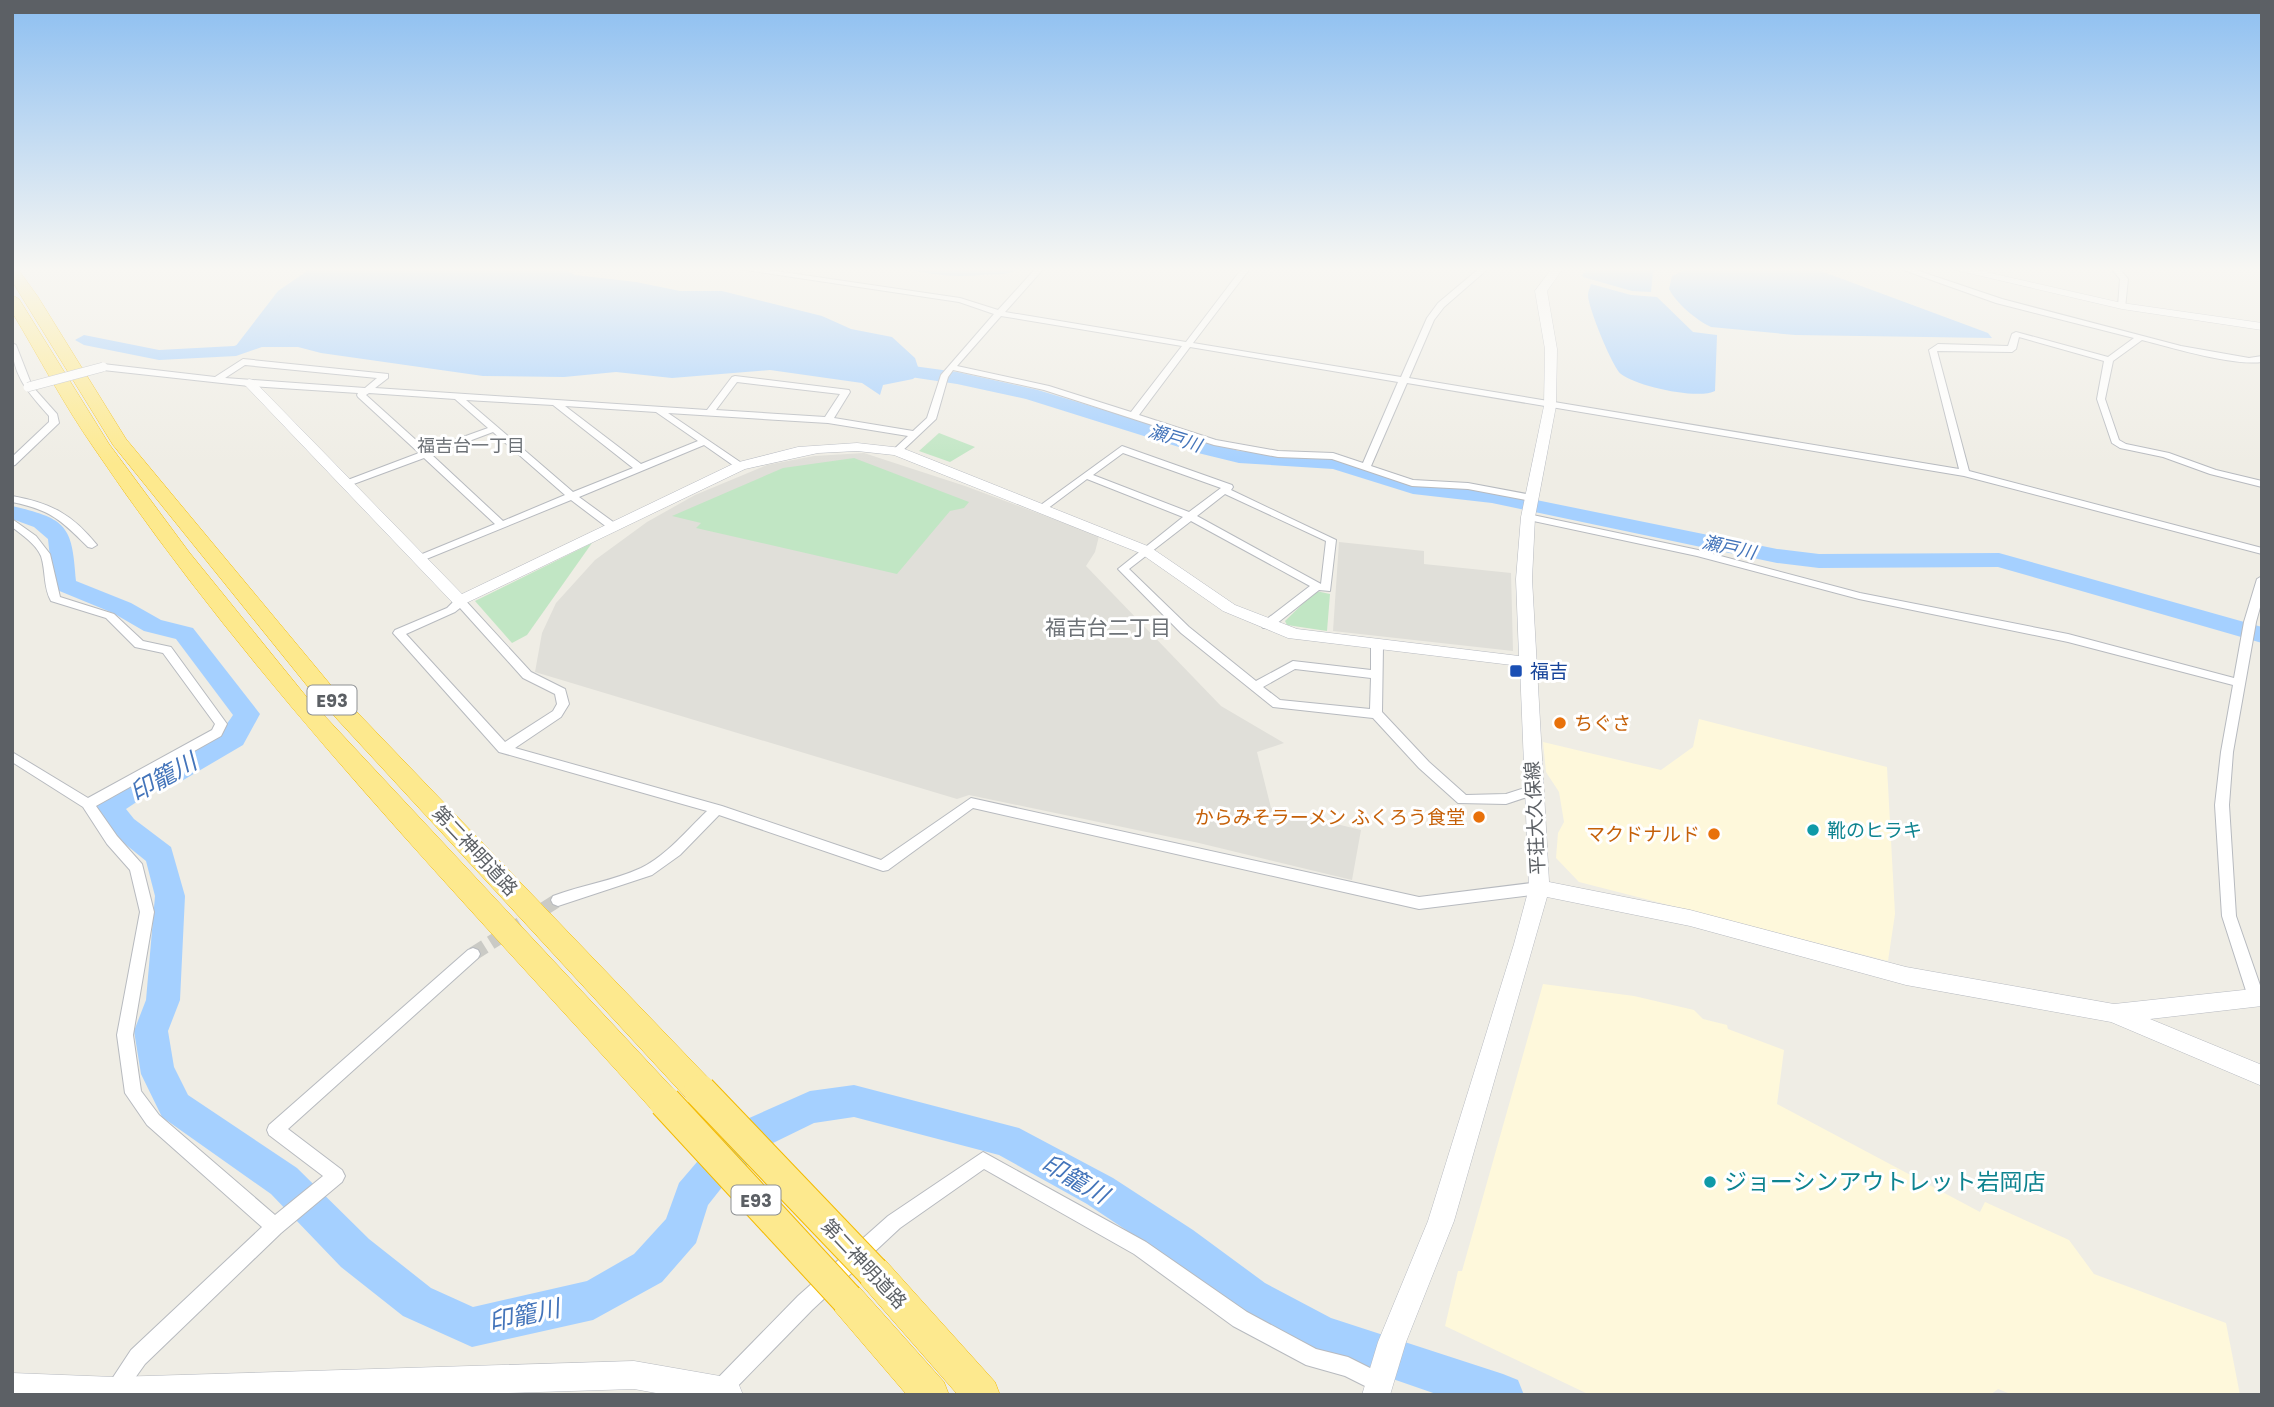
<svg xmlns="http://www.w3.org/2000/svg" width="2274" height="1407" font-family="Poppins,'Noto Sans JP',sans-serif">
<style>
.commercial{fill:#fef8db}
.industrial{fill:#e0dfd9}
.green{fill:#c1e6c4}
.water{fill:#a5d0ff}
.lines{fill:none;stroke-linecap:round;stroke-linejoin:round}
.river{fill:#a5d0ff;fill-rule:evenodd}
.street-tunnel{stroke:#cacac5;stroke-width:14;stroke-dasharray:14 7;stroke-linecap:butt}
.street-casing{stroke:#b7babf;stroke-width:2}
.secondary-casing{stroke:#b8bbc1;stroke-width:1}
.highway-casing{stroke:#f3ba01;stroke-width:1}
.street{fill:#fff;fill-rule:evenodd}
.secondary{fill:#fff;fill-rule:evenodd}
.highway{fill:#fde98e;fill-rule:evenodd}
.street-bridge-casing{stroke:#b7babf;stroke-width:10;stroke-linecap:butt}
.highway-bridge-casing{stroke:#f3ba01;stroke-width:34;stroke-linecap:butt}
.street-bridge{stroke:#fff;stroke-width:9}
.highway-bridge{stroke:#fde98e;stroke-width:32}
.transit-dot{fill:#1a4fb4;stroke:#fff;stroke-width:2.5}
.food-dot{fill:#e8710a;stroke:#fff;stroke-width:2.5}
.culture-dot{fill:#0f9aa8;stroke:#fff;stroke-width:2.5}
.labels{text-anchor:middle;dominant-baseline:central;stroke-width:6;stroke-linejoin:round;paint-order:stroke}
.far-water-label{font-size:18px;font-style:italic;fill:#4374ba;stroke:#fff}
.far-neighbourhood-label{font-size:18px;fill:#6d7277;stroke:#fff}
.shield{fill:#fff;stroke:#8d9093;stroke-width:2}
.shield-label{font-size:18px;font-weight:bold;fill:#5c6065}
.transit-label{font-size:19px;fill:#164399;stroke:#fff;text-anchor:start}
.food-label{font-size:19px;fill:#c56008;stroke:#fff;text-anchor:end}
.street-label{font-size:19px;fill:#5c6065;stroke:#fff}
.culture-label{font-size:19px;fill:#0d838f;stroke:#fff;text-anchor:start}
.neighbourhood-label{font-size:21px;fill:#6d7277;stroke:#fff}
.near-culture-label{font-size:23px;fill:#0d838f;stroke:#fff;text-anchor:start}
.near-water-label{font-size:24px;font-style:italic;fill:#4374ba;stroke:#fff}
</style>
<rect width="100%" height="100%" fill="#efede5"/>
<!-- commercial -->
<g class="commercial">
<path d="M1699 719 1887 767 1895 914 1888 961 1579 882 1556 858 1558 833 1564 822 1559 792 1546 772 1543 742 1661 770 1693 747Z"/>
<path d="M1543 984 1634 996 1694 1010 1703 1019 1727 1025 1728 1029 1784 1050 1777 1104 1980 1212 1985 1202 2069 1240 2094 1274 2226 1323 2240 1395H2013L1998 1389 1990 1395H1590L1445 1326 1458 1271H1462Z"/>
</g>
<!-- industrial -->
<g class="industrial">
<path d="M864 453 965 486 1099 536 1095 552 1086 566 1221 706 1284 743 1257 752 1271 808 1361 830 1352 880 1199 843 969 795 957 799 535 672 542 633 556 603 595 560 647 522 695 495 767 465 814 456Z"/>
<path d="M1339 542 1424 551V564L1511 573 1513 651 1333 631Z"/>
</g>
<!-- green -->
<g class="green">
<path d="M939 433 975 447 950 462 919 451Z"/>
<path d="M854 458 969 502 964 508 950 511 897 574 696 528 701 523 672 516 783 468Z"/>
<path d="M592 543 527 635 512 643 475 601Z"/>
<path d="M1316 591 1330 594 1327 631 1287 625 1285 621Z"/>
</g>
<!-- water -->
<g class="water">
<path d="M313 267H561L575 275 636 282 680 291H722L822 316 851 329 892 337 915 358 920 373 913 379 883 385 880 395 862 383 770 370 672 378 616 372 564 377 483 376 321 353 298 347H235L278 291Z"/>
<path d="M898 267H1019L1018 270C1002 276 996 274 980 275 949 278 928 274 898 267Z"/>
<path d="M1589 267H1661L1653 272 1651 292 1632 291 1583 277 1582 275Z"/>
<path d="M1691 267H1810L1988 333 1992 338 1795 335 1711 327C1696 320 1677 304 1669 289L1672 276Z"/>
<path d="M1591 284 1631 295 1657 297 1693 332 1717 335 1715 391C1698 400 1636 386 1621 374 1612 366 1588 307 1588 295 1588 291 1590 288 1591 284Z"/>
</g>
<g class="lines">
<!-- river -->
<g class="river">
<path d="M282 329 291 334 288 338 236 356 159 360 84 345 75 340 84 335 159 350 234 346Z"/>
<path d="M884 362 957 372 1038 390 1239 451 1335 457 1416 482 1492 491 1777 549 1819 554 1999 553 2262 627V643L1998 567 1819 568 1777 563 1492 503 1413 494 1333 469 1239 463 1198 453 1026 399 957 384 877 372 875 368 877 364Z"/>
<path d="M12 506C68 519 72 526 76 581L131 603 161 620 193 628 260 714 243 745 180 782 147 795 126 809 134 819 171 847 185 896 180 1000 168 1031 174 1067 188 1095 297 1168 369 1239 431 1288 473 1307 587 1281 634 1254 666 1219 679 1183 697 1162 747 1119 810 1091 854 1085 1019 1128 1113 1178 1193 1230 1265 1283 1331 1318 1503 1374 1518 1380 1524 1395H1439L1309 1350 1237 1311 1165 1256 1087 1204 999 1155 854 1117 814 1123 773 1143 723 1186 708 1205 696 1243 662 1282 593 1320 472 1347 403 1316 341 1267 271 1194 162 1117 141 1074 134 1031 146 1000 155 896 146 861 114 835 94 807C106 785 137 778 159 768 186 756 218 740 233 715L176 639 144 631 113 613 57 590 53 585 48 539 34 527 12 519Z"/>
</g>
<!-- street-tunnel -->
<path class="street-tunnel" d="M473 954 558 900"/>
<defs>
<g id="street">
<path d="M726 267H748L960 298 998 310 1037 267H1045L1005 312 1186 342 1243 267H1251L1193 343 1401 377 1427 318 1438 303 1481 267H1490L1444 307 1434 320 1409 378 1959 469 1929 350 1938 344 2008 346 2012 334 2016 332 2108 357 2134 338 1996 303 1895 267H1907L2002 299 2181 346 2249 358 2262 356V362C2232 366 2173 348 2142 340L2113 361 2105 399 2119 440 2126 444 2169 453 2216 470 2262 481V487L2210 474 2163 457 2120 448 2112 443 2097 399 2104 361 2019 337 2016 349 2012 352 1937 351 1969 471 2262 548V554L1964 476 1407 383 1371 466 1413 480 1468 483 1532 495 1537 498 1532 501 1468 489 1412 486 1332 459 1278 457 1214 445 1044 390 953 370 948 377 936 419 900 453H894L892 451 908 436 828 423 668 413 743 464V468H737L704 445 579 497 616 524V528H608L571 500 419 562 415 561 414 559 415 557 495 524 424 458 351 485H345V481L419 453 358 397 357 395 358 393 249 386 103 370 99 367 103 364 215 377 243 359 388 374V378L375 388 707 410 732 377 735 376 849 390 850 392 834 418 913 431 927 418 941 375 994 314 959 302ZM1001 316 1182 346 1131 412 1049 386 957 366ZM1190 347 1398 382 1363 463 1333 453 1278 451 1216 440 1139 415ZM245 365 377 378 365 388 225 378ZM737 382 840 394 825 417 716 410ZM369 393 455 399 488 428 427 450 366 395ZM466 400 553 405 633 468 573 492ZM565 406 656 412 698 441 641 464ZM493 432 565 495 503 521 432 455Z"/>
<path d="M2110 267H2118L2128 279 2125 308 2118 306 2120 279Z"/>
<path d="M12 343 16 345 32 386 57 414 59 423 15 465 12 466V457L49 422V416C29 393 12 376 12 343Z"/>
<path d="M1122 446 1232 485 1233 487 1231 490 1336 540 1330 591 1319 590 1271 628H1263L1261 625 1263 622 1310 586 1191 521 1129 569 1189 627 1256 681 1293 661 1371 670V646L1373 643H1381L1383 646 1382 712 1429 762 1466 795 1506 794 1534 785 1539 787 1541 790 1539 793 1506 804 1458 803 1419 768 1373 718 1273 707 1181 633 1118 569 1183 517 1087 479 1047 509 1043 510 1038 507ZM1123 453 1221 488 1189 512 1093 475ZM1225 494 1326 541 1321 584 1197 516ZM1295 669 1371 678 1370 709 1280 700 1263 687Z"/>
<path d="M12 496C51 503 72 514 97 545L92 548 88 547C61 520 51 510 12 502Z"/>
<path d="M1528 514 1698 550 1860 593 2068 634 2234 678 2244 622 2257 579 2262 576V600L2256 622 2233 752 2229 805 2236 916 2262 991 2261 1002 2256 1003 2251 1002 2248 997 2222 916 2215 805 2221 752 2233 685 2068 642 1859 599 1697 556 1524 519 1523 517Z"/>
<path d="M12 519 36 536 50 554 60 597 114 614 143 641 171 647 227 724 221 736 96 806 117 836 142 864 154 912 133 1035 141 1091 159 1115 275 1215 323 1176 269 1135 267 1130 269 1125 468 950 473 948 478 950 480 954 478 958 288 1129 342 1170 345 1176 342 1182 281 1233 145 1364 123 1395H109L106 1388 131 1350 262 1227 147 1125 125 1093 117 1035 140 912 130 870 107 844 83 807 12 762V752L88 798 212 730 215 724 163 653 135 647 106 618 51 601C43 587 46 571 41 556 36 544 22 535 12 527Z"/>
<path d="M460 598 464 599 531 672 565 689 569 704 561 717 515 748 722 806 881 860 971 798 1419 897 1539 882 1544 884 1546 888 1544 892 1539 894 1419 909 973 808 888 870 883 871 719 815 680 855 652 875 558 906 553 904 551 900 553 896C582 885 613 881 641 868 667 855 686 831 707 811L499 752 393 633 395 630 447 608 456 599ZM460 608 523 678 555 694 557 704 553 711 505 742 406 634 455 612Z"/>
<path d="M983 1152 1146 1242 1247 1312 1316 1349 1348 1357 1386 1376 1389 1383 1386 1390 1379 1393 1345 1376 1306 1365 1233 1326 1134 1254 984 1169 900 1228 812 1310 729 1395H709L708 1392 711 1385 798 1296 888 1216Z"/>
</g>
<g id="secondary">
<path d="M1553 267H1564L1547 291 1557 349 1556 406 1535 517 1532 579 1549 882 1690 910 1906 967 2114 1004 2262 988V1006L2150 1019 2262 1065V1086L2111 1022 1906 985 1690 926 1547 897 1454 1221 1406 1342 1390 1395H1362L1378 1342 1428 1221 1514 944 1529 888 1520 666 1288 638 1223 611 1140 553 894 455 857 451 818 453 745 469 460 606 454 604 243 383 249 379 253 380 462 594 735 463 798 447 857 443 902 448 1150 547 1235 605 1297 629 1519 656 1516 579 1521 517 1544 406 1545 349 1535 291Z"/>
<path d="M1943 267H1964L2122 303 2262 323V330L2122 309Z"/>
<path d="M634 1361 720 1376 739 1385 743 1395H667L634 1389 446 1395H12V1373L114 1377Z"/>
</g>
<g id="highway">
<path d="M12 267 17 268 38 297 126 439 329 683 711 1081 715 1091 711 1101 700 1105 689 1101 313 693 113 445 12 281Z"/>
<path d="M12 295 19 299 109 444 189 552 305 695 676 1092 680 1102 676 1112 665 1116 654 1112C461 897 256 688 94 448 64 405 39 357 12 312Z"/>
<path d="M873 1255 885 1260 995 1382 1000 1395H958L861 1284 856 1272 861 1260Z"/>
<path d="M847 1282 859 1287 944 1382 949 1395H907L835 1311 830 1299 835 1287Z"/>
</g>
</defs>
<!-- street casing -->
<use href="#street" class="street-casing"/>
<!-- secondary casing -->
<use href="#secondary" class="secondary-casing"/>
<!-- highway casing -->
<use href="#highway" class="highway-casing"/>
<!-- street -->
<use href="#street" class="street"/>
<!-- secondary -->
<use href="#secondary" class="secondary"/>
<!-- highway -->
<use href="#highway" class="highway"/>
<defs>
<path id="street-bridge" d="M28 387 103 367"/>
<g id="highway-bridge">
<path d="M700 1091 873 1272"/>
<path d="M665 1102 847 1299"/>
</g>
</defs>
<!-- street-bridge casing -->
<use href="#street-bridge" class="street-bridge-casing"/>
<!-- highway-bridge casing -->
<use href="#highway-bridge" class="highway-bridge-casing"/>
<!-- street-bridge -->
<use href="#street-bridge" class="street-bridge"/>
<!-- highway-bridge -->
<use href="#highway-bridge" class="highway-bridge"/>
</g>
<!-- sky -->
<linearGradient id="sky" x2="0" y2="1"><stop stop-color="#8dbff1"/><stop offset="0.58" stop-color="#f8f7f3"/><stop offset="1" stop-color="#f8f7f3" stop-opacity="0"/></linearGradient>
<rect width="2274" height="464" fill="url(#sky)"/>
<!-- markers -->
<rect class="transit-dot" x="1509" y="664" width="14" height="14" rx="3.5"/>
<g class="food-dot">
<circle cx="1560" cy="723" r="7"/>
<circle cx="1479" cy="817" r="7"/>
<circle cx="1714" cy="834" r="7"/>
</g>
<g class="culture-dot">
<circle cx="1813" cy="830" r="7"/>
<circle cx="1710" cy="1182" r="7"/>
</g>
<g class="labels">
<!-- far-water labels -->
<g class="far-water-label">
<text transform="translate(1175 438) rotate(17)">瀬戸川</text>
<text transform="translate(1729 547) rotate(12)">瀬戸川</text>
</g>
<!-- far-neighbourhood labels -->
<g class="far-neighbourhood-label">
<text x="471" y="445">福吉台一丁目</text>
</g>
<!-- shield labels -->
<g class="shield">
<rect x="307.5" y="685.5" width="49" height="29" rx="5"/>
<rect x="731.5" y="1185.5" width="49" height="29" rx="5"/>
</g>
<g class="shield-label">
<text x="332" y="700">E93</text>
<text x="756" y="1200">E93</text>
</g>
<!-- transit labels -->
<g class="transit-label">
<text x="1530" y="671">福吉</text>
</g>
<!-- food labels -->
<g class="food-label">
<text x="1574" y="723" text-anchor="start">ちぐさ</text>
<text x="1465" y="817">からみそラーメン ふくろう食堂</text>
<text x="1700" y="834">マクドナルド</text>
</g>
<!-- street labels -->
<g class="street-label">
<text transform="translate(1535 818) rotate(-93)">平荘大久保線</text>
<text transform="translate(475 851) rotate(47)">第二神明道路</text>
<text transform="translate(864 1264) rotate(47)">第二神明道路</text>
</g>
<!-- culture labels -->
<g class="culture-label">
<text x="1827" y="830">靴のヒラキ</text>
</g>
<!-- neighbourhood labels -->
<g class="neighbourhood-label">
<text x="1108" y="627">福吉台二丁目</text>
</g>
<!-- near-culture labels -->
<g class="near-culture-label">
<text x="1724" y="1182">ジョーシンアウトレット岩岡店</text>
</g>
<!-- near-water labels -->
<g class="near-water-label">
<text transform="translate(163 777) rotate(-29)">印籠川</text>
<text transform="translate(1075 1179) rotate(30)">印籠川</text>
<text transform="translate(524 1315) rotate(-12)">印籠川</text>
</g>
</g>
<!-- border -->
<rect width="2274" height="1407" fill="none" stroke="#5c6065" stroke-width="28"/>
</svg>
